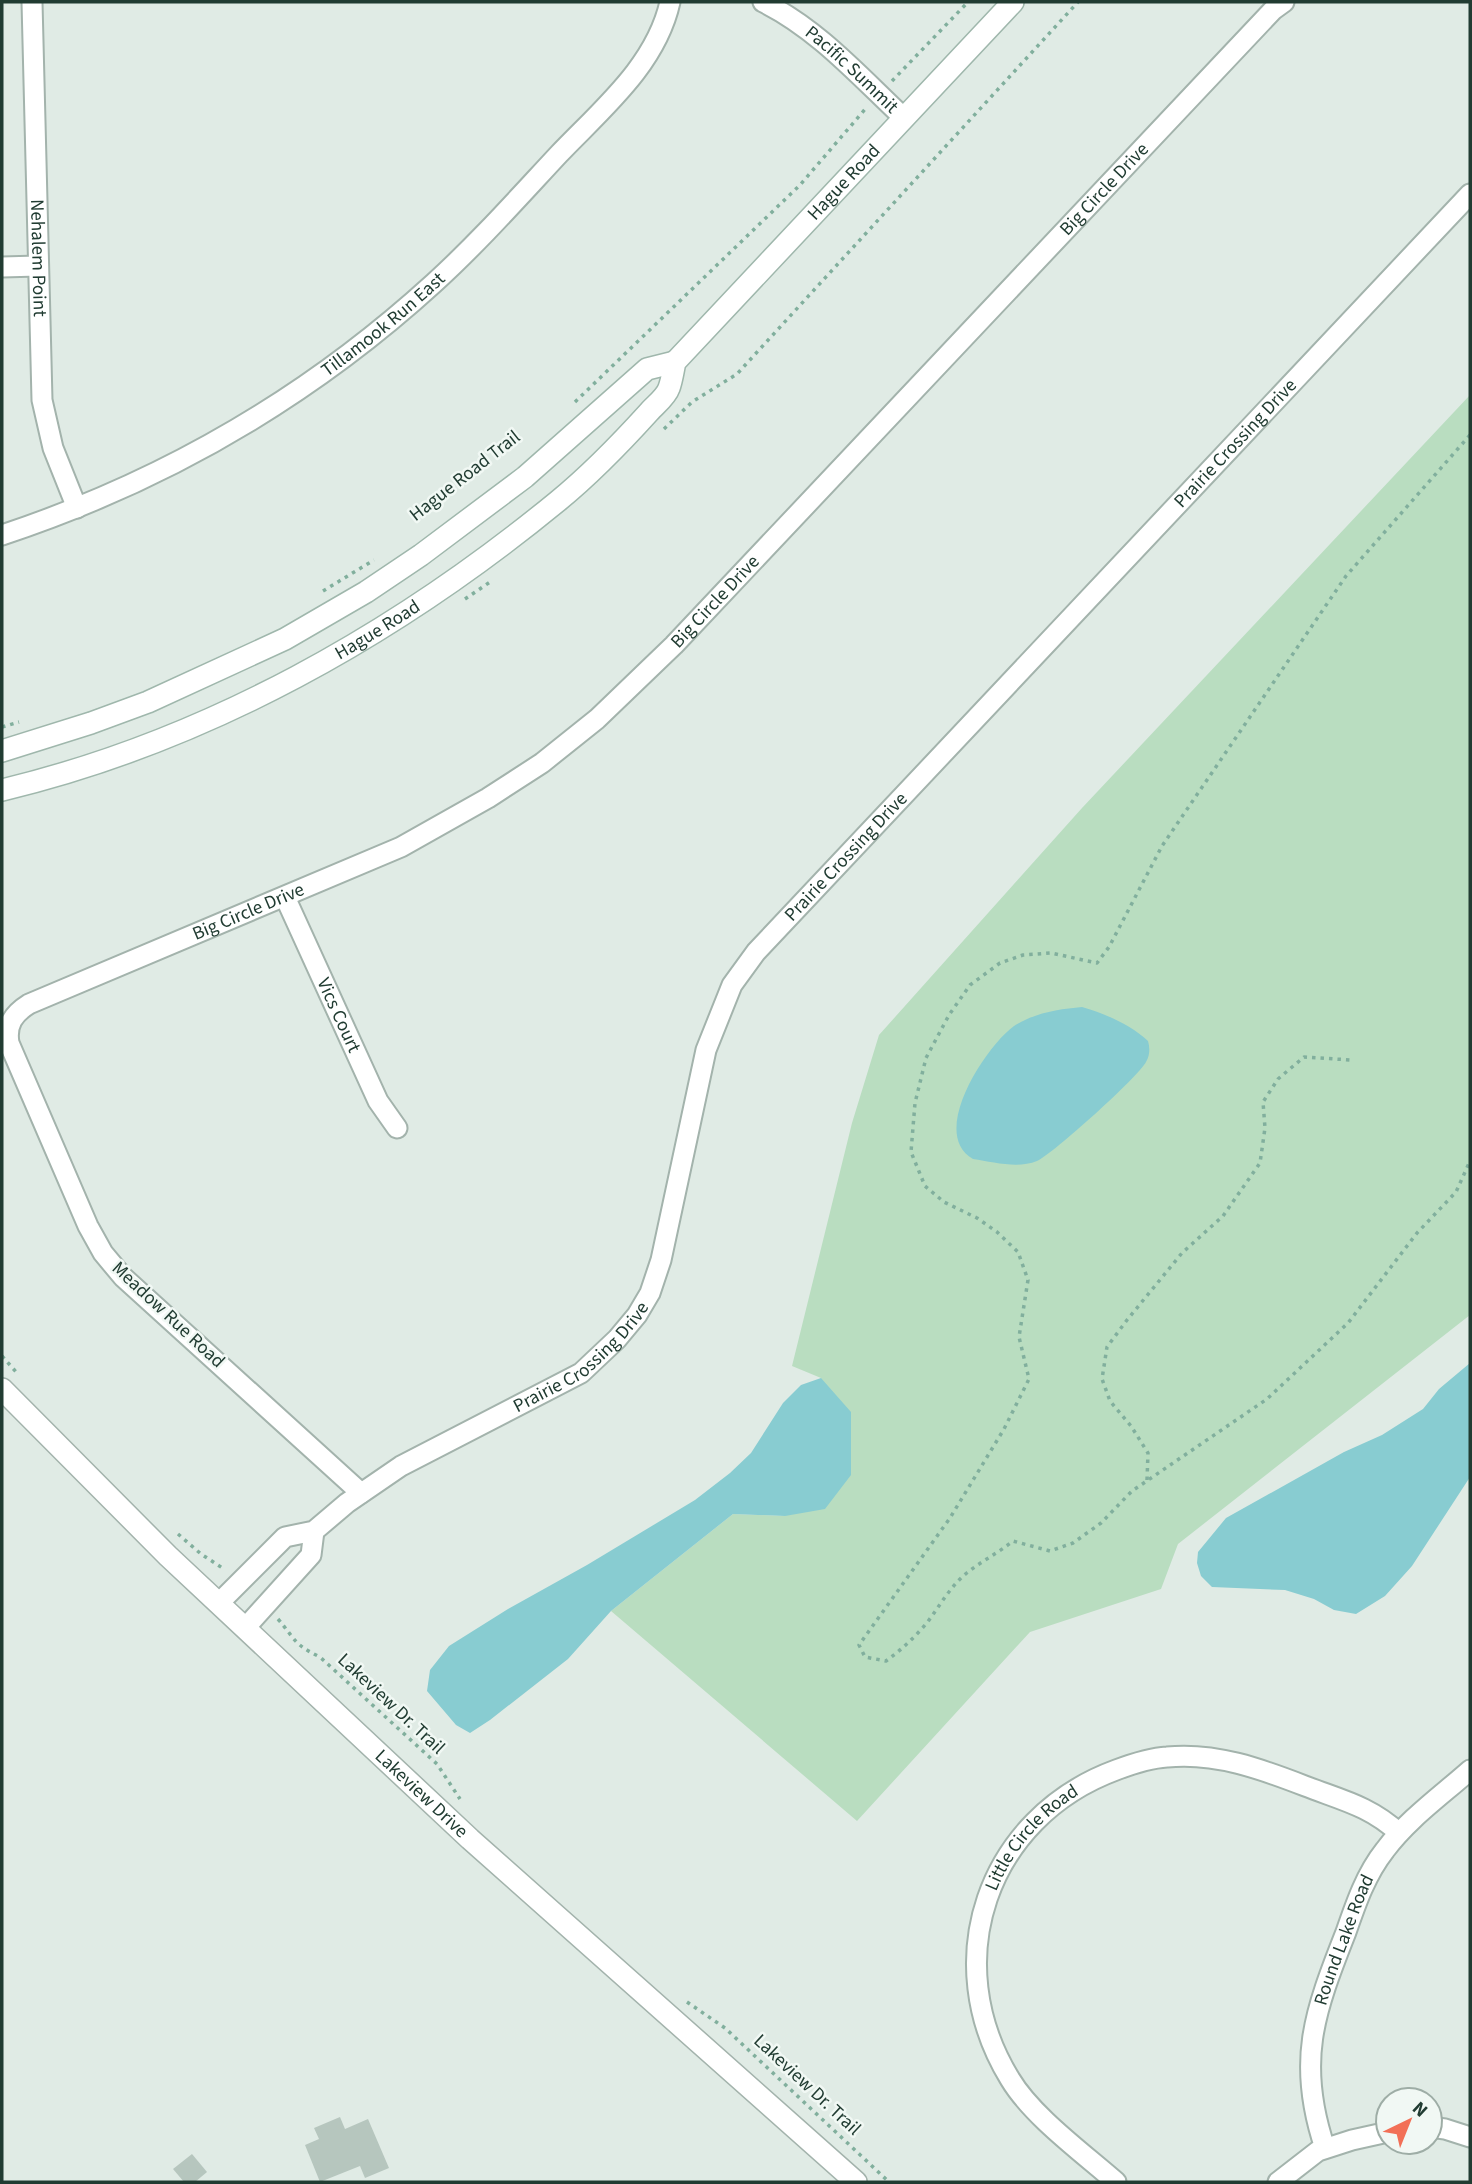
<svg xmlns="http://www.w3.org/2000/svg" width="1472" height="2184" font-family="'Source Sans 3',sans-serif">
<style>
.green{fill:#b9ddc0}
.water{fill:#88ccd1}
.building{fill:#b6c6be}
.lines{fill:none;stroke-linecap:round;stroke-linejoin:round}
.minor-casing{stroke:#a3b3ac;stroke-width:23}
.tertiary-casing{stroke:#a3b3ac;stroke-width:24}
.secondary-casing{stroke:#9fb7ac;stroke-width:24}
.path{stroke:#81af9d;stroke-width:3.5;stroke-dasharray:3.5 5;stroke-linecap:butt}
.minor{stroke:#fff;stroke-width:19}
.tertiary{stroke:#fff;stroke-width:21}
.secondary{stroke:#fff;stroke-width:21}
.labels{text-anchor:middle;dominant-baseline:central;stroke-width:5;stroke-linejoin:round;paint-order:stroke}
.street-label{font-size:19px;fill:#213c32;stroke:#f1f8f4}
</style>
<rect width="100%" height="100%" fill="#e0ebe5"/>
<!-- green -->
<path class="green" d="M1470 395V1315L1178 1544 1161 1589 1030 1632 857 1821 611 1611 733 1514 785 1516 821 1378 792 1366 852 1123 879 1035 1082 808Z"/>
<!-- water -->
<g class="water">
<path d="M1082 1007C1104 1013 1131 1025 1148 1041 1150 1048 1150 1055 1146 1062 1139 1076 1053 1154 1037 1161 1018 1169 993 1162 973 1159 928 1134 986 1046 1014 1026 1034 1013 1059 1009 1082 1007Z"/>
<path d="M1470 1363V1477L1412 1566 1385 1596 1356 1614 1334 1610 1314 1599 1285 1590 1212 1587 1201 1576 1197 1563 1198 1552 1226 1518 1344 1452 1382 1435 1423 1409 1439 1389Z"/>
<path d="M821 1378 851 1412V1475L825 1509 785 1516 733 1514 611 1611 568 1659 490 1720 470 1733 456 1725 427 1691 430 1670 449 1646 508 1609 587 1565 695 1500 730 1473 751 1453 783 1403 801 1385Z"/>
</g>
<!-- building -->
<g class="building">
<path d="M340 2117 345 2129 368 2119 389 2168 365 2178 360 2166 320 2182 305 2145 319 2139 314 2128Z"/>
<path d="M192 2154 207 2172 195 2182H184L173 2169Z"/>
</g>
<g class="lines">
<defs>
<g id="minor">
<path id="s1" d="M32 2 42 400 53 448 77 508"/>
<path id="s2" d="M763 2C818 29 860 77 904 118"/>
<path d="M2 267 38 266"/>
<path id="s3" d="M2 535C162 482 309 397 434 283 478 243 518 198 559 154 602 109 656 65 670 2"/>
<path id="s4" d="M285 897 378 1101 397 1128"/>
<path id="s5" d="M361 1493 123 1277 103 1253 88 1226 9 1043C6 1025 13 1014 29 1004L401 847 488 798 542 763 597 719 674 645 1273 10 1284 2"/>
<path id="s6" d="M219 1603 285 1537 314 1531 347 1503 401 1466 581 1373 617 1339 637 1315 650 1293 661 1260 706 1050 732 985 756 952 1470 194"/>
<path d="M245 1628 311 1555 314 1531"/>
<path d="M1430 2127 1445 2129 1470 2137"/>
<path id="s7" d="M1325 2148C1296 2062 1314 2013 1346 1932 1356 1903 1366 1874 1385 1850 1408 1819 1442 1795 1470 1770"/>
<path id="s8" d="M1116 2182C1083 2153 1032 2116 1010 2079 938 1962 986 1818 1116 1770 1132 1764 1149 1758 1167 1757 1215 1752 1261 1769 1305 1786 1341 1800 1370 1806 1399 1833"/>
<path d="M1278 2182 1318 2151 1352 2140 1388 2132"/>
</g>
<g id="tertiary">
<path id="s9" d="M2 1389 168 1556 470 1839 856 2182"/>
</g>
<g id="secondary">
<path d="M2 751 91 723 148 702 285 639 366 592 421 555 525 477 647 369 675 362"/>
<path id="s10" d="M2 790C207 741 396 634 558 501 591 474 620 444 649 412 655 405 666 397 669 388 672 380 673 371 675 362L1013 2"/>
</g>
</defs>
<!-- minor casing -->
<use href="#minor" class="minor-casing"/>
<!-- tertiary casing -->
<use href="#tertiary" class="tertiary-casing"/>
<!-- secondary casing -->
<use href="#secondary" class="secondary-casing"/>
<!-- path -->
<g class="path">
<path d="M892 81 968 2"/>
<path d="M575 402 800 185 867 107"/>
<path d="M664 429 692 402 737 374 1078 2"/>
<path d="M1470 435 1346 576 1162 846 1109 947 1097 963 1051 953 1023 955 1000 963 970 985 949 1015 926 1058 915 1103 911 1152 925 1186 944 1202 977 1218 997 1232 1018 1252 1028 1280 1019 1337 1029 1379 1004 1429 950 1518 859 1645 865 1657 886 1661C901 1650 914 1638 926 1624 940 1606 950 1586 968 1572 982 1561 998 1553 1013 1541L1050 1551 1073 1543 1101 1523 1132 1491 1267 1399 1348 1323 1417 1233 1456 1192 1470 1161"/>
<path d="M323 591 374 560"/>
<path d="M465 599 490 582"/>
<path d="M2 727 19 722"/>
<path d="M2 1356 17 1373"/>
<path d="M1147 1480 1148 1453 1131 1426 1110 1401 1102 1379 1107 1347 1127 1320 1182 1253 1223 1216 1260 1163 1265 1128 1263 1102 1278 1079 1304 1057 1351 1060"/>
<path d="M178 1534 201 1554 224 1569"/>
<path d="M278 1619C296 1640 293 1644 320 1657L437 1764 460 1799"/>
<path d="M687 2002 725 2028 889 2182"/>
</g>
<!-- minor -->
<use href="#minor" class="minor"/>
<!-- tertiary -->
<use href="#tertiary" class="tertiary"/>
<!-- secondary -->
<use href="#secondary" class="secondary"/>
</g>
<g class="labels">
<!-- street labels -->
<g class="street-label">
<text stroke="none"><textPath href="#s2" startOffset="112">Pacific Summit</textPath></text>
<text stroke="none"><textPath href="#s10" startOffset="1064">Hague Road</textPath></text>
<text stroke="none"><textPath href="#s5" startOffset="2002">Big Circle Drive</textPath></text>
<text stroke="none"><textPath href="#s1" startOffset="256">Nehalem Point</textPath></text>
<text stroke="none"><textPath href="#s3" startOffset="438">Tillamook Run East</textPath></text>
<text stroke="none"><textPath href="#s6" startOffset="1600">Prairie Crossing Drive</textPath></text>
<text transform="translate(465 476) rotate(-38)">Hague Road Trail</text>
<text stroke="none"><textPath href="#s5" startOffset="1435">Big Circle Drive</textPath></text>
<text stroke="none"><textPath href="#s10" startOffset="410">Hague Road</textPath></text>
<text stroke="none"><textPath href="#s6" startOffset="1032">Prairie Crossing Drive</textPath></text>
<text stroke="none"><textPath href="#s5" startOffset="868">Big Circle Drive</textPath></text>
<text stroke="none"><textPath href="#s4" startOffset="130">Vics Court</textPath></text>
<text transform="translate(168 1315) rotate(43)">Meadow Rue Road</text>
<text stroke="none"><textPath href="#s6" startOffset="444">Prairie Crossing Drive</textPath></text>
<text transform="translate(391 1704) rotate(43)">Lakeview Dr. Trail</text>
<text stroke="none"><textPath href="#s9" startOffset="583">Lakeview Drive</textPath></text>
<text stroke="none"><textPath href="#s8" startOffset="413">Little Circle Road</textPath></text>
<text stroke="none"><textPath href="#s7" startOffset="215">Round Lake Road</textPath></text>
<text transform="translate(807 2085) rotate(43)">Lakeview Dr. Trail</text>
</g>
</g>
<!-- border -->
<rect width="1472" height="2184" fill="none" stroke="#213c32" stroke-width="7"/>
<!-- north arrow -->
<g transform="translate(1409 2121) rotate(43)"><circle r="33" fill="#f1f8f4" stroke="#9eada6" stroke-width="2"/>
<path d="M0-5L12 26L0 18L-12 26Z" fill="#f27057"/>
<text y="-10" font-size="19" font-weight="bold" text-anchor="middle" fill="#213c32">N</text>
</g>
</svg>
